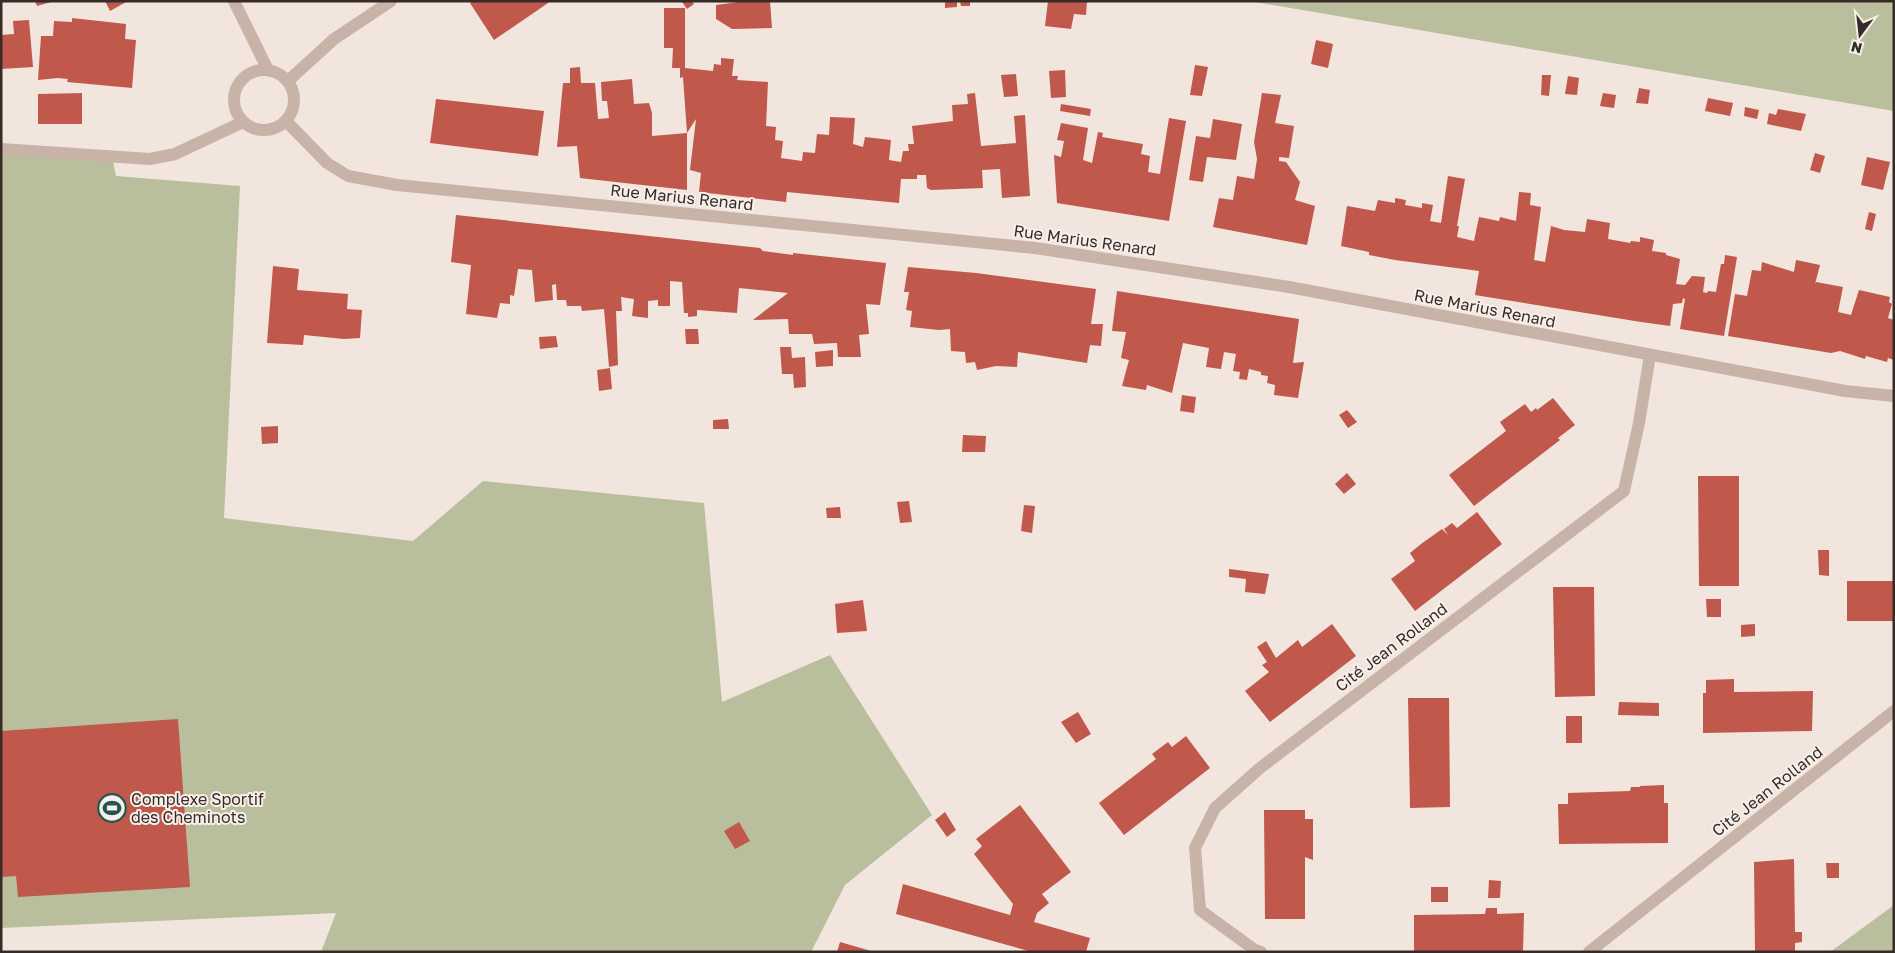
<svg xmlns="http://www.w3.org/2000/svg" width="1895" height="953" font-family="'Golos Text',sans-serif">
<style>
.green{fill:#b9bf9d}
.building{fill:#c0584c}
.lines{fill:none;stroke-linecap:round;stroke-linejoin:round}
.street{stroke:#c8b3a9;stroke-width:12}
.labels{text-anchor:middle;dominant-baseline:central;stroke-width:4;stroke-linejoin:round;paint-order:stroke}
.street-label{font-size:16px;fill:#362b29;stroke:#f9efe9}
.poi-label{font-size:16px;fill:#362b29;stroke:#f9efe9;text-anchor:start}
</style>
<rect width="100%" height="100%" fill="#f1e5dd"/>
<!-- green -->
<g class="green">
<path d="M1249 1H1894V111Z"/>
<path d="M1 149 112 157 116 176 240 186 224 518 413 541 483 481 704 503 722 702 830 655 932 815 845 885 811 952H321L336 913 1 928Z"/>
<path d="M1894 905V952H1830Z"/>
</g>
<!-- building -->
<g class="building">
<path d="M35 1H51V2L37 6Z"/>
<path d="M105 1H128L110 11Z"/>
<path d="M473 1H551L494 40 470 3Z"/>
<path d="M683 1H692L694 4 687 9 682 2Z"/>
<path d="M746 1H770L772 28 732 29 716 19V5Z"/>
<path d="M945 1H957V7L945 8Z"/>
<path d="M960 1H970V6H961Z"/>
<path d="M1048 1H1087L1086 15 1074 14 1071 29 1045 26Z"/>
<path d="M664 8H685V68L713 71 714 64 721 65V58L732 59H734L732 76H738L737 80 768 82 766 126 776 127 775 140 783 141 781 158 802 161 803 152 815 153 817 134 829 135 830 117 855 118 853 144 863 147 865 137 891 140 889 160 901 162 903 151H909L908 144H914L912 126 953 121 952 105 968 104 967 94 975 93 981 146 1016 143 1014 116 1025 115 1030 196 1002 198 1000 169 982 170 983 188 931 190 927 188 926 175H917V179H901L899 203 787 192 786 202 699 192 701 173 690 170 696 119 687 133V190L580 178 577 146 557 147 563 83H570V68L580 67 581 83H595L598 119 609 118 607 101H602L601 82 632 79 634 104 649 103 652 113V136L687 133 683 77 680 78V68H672L673 48H664Z"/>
<path d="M72 18 126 24 125 39 136 40 132 88 67 82 68 79 58 78 38 80 41 36H53L54 21 72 22Z"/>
<path d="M29 20 33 67 1 69V35L14 34 13 21Z"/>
<path d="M1316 40 1333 44 1328 68 1311 64Z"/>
<path d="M1195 65 1208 67 1202 96 1190 95Z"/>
<path d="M1065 70 1066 97 1051 98 1049 71Z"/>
<path d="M1016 74 1018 96 1004 97 1001 75Z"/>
<path d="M1542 75H1551L1549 96 1541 95Z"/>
<path d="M1568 76 1579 78 1577 95 1565 94Z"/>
<path d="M1639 88 1650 90 1648 104 1636 103Z"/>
<path d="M82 93V124H38V94Z"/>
<path d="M1262 93 1281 95 1275 123 1294 126 1289 158 1279 157V161L1286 162 1300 182 1295 200 1315 206 1307 245 1213 227 1219 198 1233 200 1237 176 1254 179 1257 159 1254 142Z"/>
<path d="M1603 93 1616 95 1614 108 1600 106Z"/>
<path d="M1708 98 1733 103 1730 116 1705 111Z"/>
<path d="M436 99 544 111 538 156 430 143Z"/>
<path d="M1061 104 1091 109 1090 116 1060 111Z"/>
<path d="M1745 107 1759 110 1757 119 1744 116Z"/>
<path d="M1778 109 1806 114 1801 131 1767 124 1769 113 1776 115Z"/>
<path d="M1169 118 1186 121 1169 221 1057 203 1054 155 1061 157 1064 141 1057 140 1061 123 1088 128 1083 160 1092 163 1098 132 1103 133 1102 137 1143 144 1141 154 1150 156 1148 172 1160 174Z"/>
<path d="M1213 119 1242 124 1236 160 1207 157 1203 182 1189 180 1196 136 1210 138Z"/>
<path d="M1815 153 1825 156 1820 173 1810 170Z"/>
<path d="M1867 157 1890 162 1883 190 1861 185Z"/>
<path d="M1448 176 1465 179 1457 226H1459L1457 237 1474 241 1479 217 1499 221 1500 217 1516 221 1519 192 1531 193 1530 205 1541 207 1534 260 1545 262 1551 226 1564 230 1585 232 1587 219 1610 223 1608 239 1630 243 1631 241 1640 242V237L1654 240 1652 251 1666 253V255L1680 259 1676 284 1685 285 1692 276 1705 277 1703 292 1707 293 1708 291 1716 292 1721 264H1724L1725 255 1737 257 1724 336 1680 329 1685 299 1683 298 1682 303 1673 304 1670 326 1641 322 1475 295 1479 271 1395 260 1369 255V252L1341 246 1347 206 1375 211 1378 200 1395 203V198L1406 200 1405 205 1422 208V203L1433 205 1430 221 1441 223Z"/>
<path d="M1869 212 1876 214 1872 231 1865 229Z"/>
<path d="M456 215 760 248 763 251 793 255V253L886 263 880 305 866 304 869 334 859 335 861 357H838L837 343 814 344 812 334H789L788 319 753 320 788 293 739 288 737 313 697 310V316L688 317V313H684L682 282 670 281V306H658V300L648 301V318L632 316 634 299 621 297 622 311H616L618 365 609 367 604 309 582 311 581 306H567L566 300H557L556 284 552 285 553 300 535 302 532 270 518 269 514 296 510 295V304L500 303 497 318 466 314 471 265 451 262Z"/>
<path d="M1796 260 1820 265 1815 284 1816 282 1843 287 1838 312 1851 315 1859 290 1890 297 1889 302 1892 304 1888 318 1894 320V360L1888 358 1887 362 1866 356 1865 359 1840 351 1831 353 1728 336 1735 294 1747 296 1752 270 1761 271 1762 262 1794 272Z"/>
<path d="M273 266 299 269 297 290 348 294 347 309 362 310 360 338 344 339 304 335 303 345 267 343Z"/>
<path d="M908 267 976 273 1096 289 1091 324H1103L1101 346 1090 345 1087 363 1018 352 1017 367 996 366 977 370 975 362 966 363 965 352 951 351 950 329 939 330 910 327 912 311 906 310 909 292H904Z"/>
<path d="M1117 291 1299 319 1293 363 1304 362 1298 398 1274 395 1275 385 1267 383 1268 376 1261 375V372L1249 369 1247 380 1239 379 1240 372 1233 371 1236 354 1224 352 1221 369 1206 367 1209 348 1183 343 1172 393 1147 385 1146 390 1122 386 1129 360 1121 358 1126 332 1112 331Z"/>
<path d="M685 329H698L699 344H686Z"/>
<path d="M556 336 558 347 540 349 539 337Z"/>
<path d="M780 347H791L792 358 805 357 806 387 794 388 793 374H782Z"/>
<path d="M833 350V366L816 367 815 352Z"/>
<path d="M610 368 612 389 599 391 597 370Z"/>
<path d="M1182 395 1196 397 1194 413 1180 411Z"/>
<path d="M1553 398 1575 425 1558 438 1560 440 1474 506 1449 475 1506 431 1500 422 1525 404 1531 412 1536 408 1537 410Z"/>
<path d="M1347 410 1357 422 1348 428 1339 415Z"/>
<path d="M728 419 729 429H713V420Z"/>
<path d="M278 426V443L262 444 261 427Z"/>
<path d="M963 435 986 436 985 452H962Z"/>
<path d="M1347 473 1356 484 1344 494 1335 484Z"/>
<path d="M1698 476H1739V586H1699Z"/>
<path d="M909 501 912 522 900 523 897 502Z"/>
<path d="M1024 505 1035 506 1032 533 1021 531Z"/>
<path d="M840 507 841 518H827L826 508Z"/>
<path d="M1477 512 1502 544 1415 611 1391 579 1415 561 1410 553 1421 544 1442 529 1448 535 1444 529 1452 523 1457 528Z"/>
<path d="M1818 550H1829V576L1819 575Z"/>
<path d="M1229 569 1269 574 1265 594 1245 592 1246 579 1229 577Z"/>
<rect x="1847" y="581" width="47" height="40"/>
<path d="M1553 587H1594L1595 696 1555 697Z"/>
<path d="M1706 599H1721V617H1707Z"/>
<path d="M863 600 867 631 837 633 835 604Z"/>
<path d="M1332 624 1356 656 1270 722 1245 691 1269 672 1262 665 1267 662 1257 647 1266 641 1276 658 1298 640 1302 647Z"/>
<path d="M1755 624V636L1741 637V625Z"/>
<path d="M1734 679V692L1813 691 1812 731 1703 733V693H1706V680Z"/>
<path d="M1408 698H1449L1450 807 1410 808Z"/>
<path d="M1619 702 1659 703V716L1618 715Z"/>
<path d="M1078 712 1091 734 1076 743 1061 722Z"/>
<rect x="1566" y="716" width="16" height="27"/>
<path d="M178 719 190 887 18 897 16 876 1 877V731Z"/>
<path d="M1186 736 1210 768 1124 835 1099 803 1156 759 1152 754 1168 742 1172 747Z"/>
<path d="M1664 785V803H1668V843L1559 844 1558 804H1568V793L1630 791 1631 787H1640V786Z"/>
<path d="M1020 805 1071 872 1042 894 1049 903 1037 913 1034 922 1090 938 1086 952H1032L896 914 903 884 1010 915 1013 904 974 854 982 846 976 839Z"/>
<path d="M1264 810H1305V819H1313V860L1305 857V919H1265Z"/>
<path d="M945 812 956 830 947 837 935 820Z"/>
<path d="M739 822 750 841 735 849 724 831Z"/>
<path d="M1794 859 1795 932H1802V942L1795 943V952H1755L1754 862Z"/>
<path d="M1826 863H1839V878H1827Z"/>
<path d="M1489 880 1501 881 1500 898H1488Z"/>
<rect x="1431" y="887" width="17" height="15"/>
<path d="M1486 908H1497V914L1524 913 1523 952H1414V915L1485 914Z"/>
<path d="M840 942 871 951V952H837Z"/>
</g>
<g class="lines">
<!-- street -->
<g class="street">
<path d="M234 1 268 70"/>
<circle cx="264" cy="100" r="30"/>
<path d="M288 81 334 39 391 1"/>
<path d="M286 121 327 163 348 176 397 185 1035 248 1289 287 1845 391 1894 396"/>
<path d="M1 149 150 159 175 154 243 122"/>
<path d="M1261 952 1255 950 1200 910 1195 848 1215 808 1260 768 1624 491 1639 423 1650 355"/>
<path d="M1589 952 1894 711"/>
</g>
</g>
<!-- icons -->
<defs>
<symbol id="stadium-ring" viewBox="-11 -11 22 22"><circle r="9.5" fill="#f9efe9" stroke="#205552" stroke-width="1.5"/><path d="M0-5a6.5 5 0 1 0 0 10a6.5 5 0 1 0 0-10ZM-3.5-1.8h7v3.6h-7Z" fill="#205552"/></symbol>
</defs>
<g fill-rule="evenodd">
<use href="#stadium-ring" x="96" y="792" width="32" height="32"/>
</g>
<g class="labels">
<!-- street labels -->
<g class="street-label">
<text transform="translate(682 197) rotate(6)">Rue Marius Renard</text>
<text transform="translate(1085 240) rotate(8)">Rue Marius Renard</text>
<text transform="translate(1485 308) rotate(11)">Rue Marius Renard</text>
<text transform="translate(1391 647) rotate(-37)">Cité Jean Rolland</text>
<text transform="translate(1767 791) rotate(-38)">Cité Jean Rolland</text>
</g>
<!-- poi labels -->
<g class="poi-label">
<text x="131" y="799">Complexe Sportif<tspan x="131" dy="18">des Cheminots</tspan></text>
</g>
</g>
<!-- border -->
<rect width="1895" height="953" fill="none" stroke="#362b29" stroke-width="5"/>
<!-- north arrow -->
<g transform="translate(1860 35) rotate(195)" stroke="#f9efe9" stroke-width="4" paint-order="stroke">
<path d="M0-4L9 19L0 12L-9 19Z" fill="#362b29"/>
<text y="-8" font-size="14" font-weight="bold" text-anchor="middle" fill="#362b29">N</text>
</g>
</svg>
